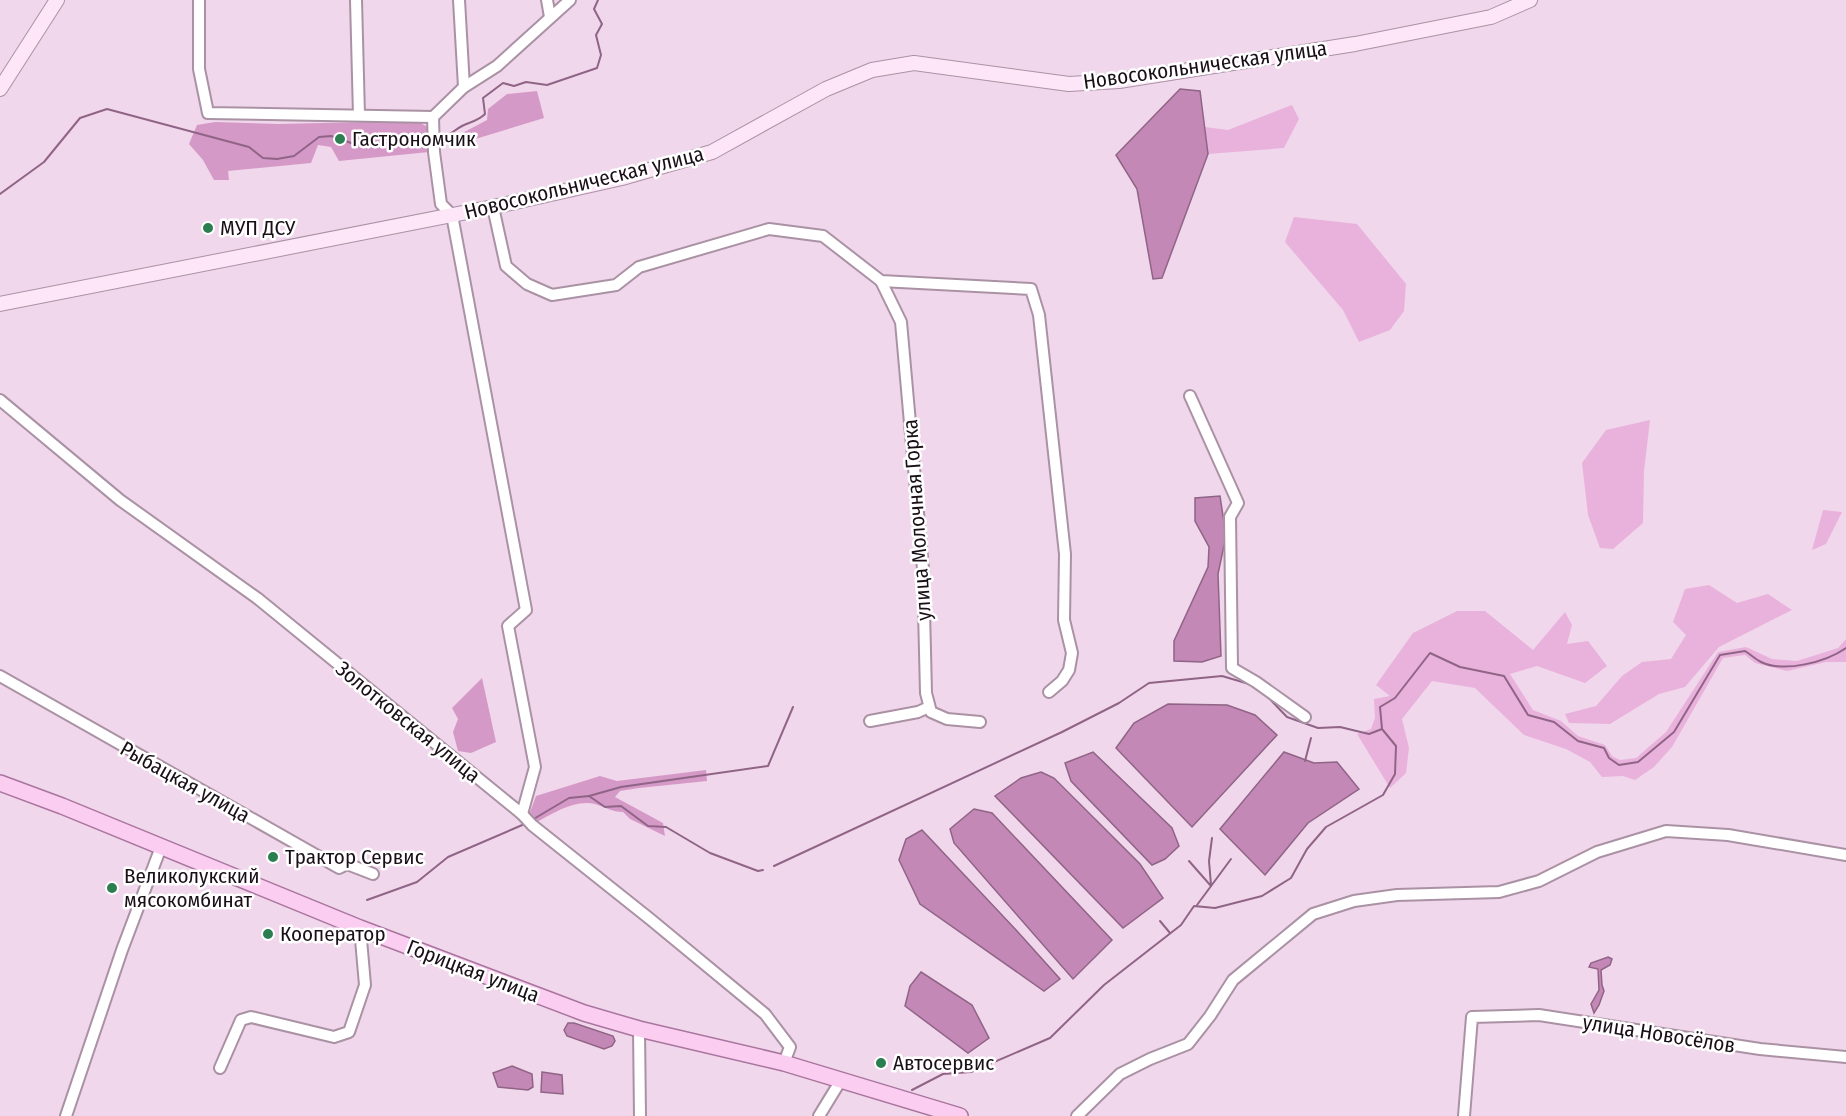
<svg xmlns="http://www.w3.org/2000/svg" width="1846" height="1116" font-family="'Fira Sans Condensed',sans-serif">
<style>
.green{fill:#e9b2dc}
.forest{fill:#d599c7}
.water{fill:#c388b6;stroke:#906486;stroke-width:1.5}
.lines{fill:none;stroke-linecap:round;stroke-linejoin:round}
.stream{stroke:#906486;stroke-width:2}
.street-casing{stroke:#aa92a4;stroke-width:14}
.secondary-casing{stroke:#aa92a4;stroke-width:16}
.primary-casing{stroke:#a9759e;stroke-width:18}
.street{stroke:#fff;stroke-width:10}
.secondary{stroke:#fde6f8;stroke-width:14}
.primary{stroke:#facdf1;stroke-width:15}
.poi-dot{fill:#2a7e50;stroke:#fff;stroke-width:2}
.labels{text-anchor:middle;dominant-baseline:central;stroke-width:5;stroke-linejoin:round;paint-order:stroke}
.street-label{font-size:21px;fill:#191017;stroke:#fff}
.poi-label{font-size:21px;fill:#191017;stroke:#fff;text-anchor:start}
</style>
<rect width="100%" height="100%" fill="#f1d7eb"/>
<!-- green -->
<g class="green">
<path d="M1292 105 1299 119 1284 148 1208 154 1205 127 1228 130Z"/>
<path d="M1294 217 1357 224 1406 284 1404 311 1390 330 1359 342 1343 310 1285 242Z"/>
<path d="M1650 420 1644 471 1643 523 1613 549 1600 548 1588 515 1582 463 1606 430Z"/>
<path d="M1823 510 1842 512 1826 544 1812 550Z"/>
<path d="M1709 585 1737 603 1768 594 1792 610 1719 647 1685 687 1659 694 1610 724 1569 723 1565 714 1596 706 1622 676 1642 662 1671 659 1686 635 1673 622 1685 589Z"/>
<path d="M1457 611H1485L1533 650 1565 612 1572 625 1567 644 1588 641 1607 666 1585 683 1537 666 1510 674 1533 710 1561 721 1578 736 1605 745 1612 756 1620 760 1636 758 1666 732 1718 652 1746 647 1772 659 1797 661 1838 648 1846 639V662H1826L1787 671 1755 663 1745 655 1723 658 1672 747 1654 767 1635 780 1623 776 1602 777 1590 762 1566 749 1524 735 1475 688 1432 681 1402 719 1409 748 1406 773 1390 788 1357 734 1371 729 1375 718 1374 699 1390 696 1376 685 1413 633Z"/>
</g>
<!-- forest -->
<g class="forest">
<path d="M537 91 544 118 449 147 455 137 487 120 488 109 507 94Z"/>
<path d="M416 121 428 127 429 152 339 161 331 147 318 145 311 163 228 171 229 180H214L203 160 189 144 197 125 215 122 278 124Z"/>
<path d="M482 678 496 742 471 753 458 751 453 732 458 719 452 708Z"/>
<path d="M706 770 707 781 639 788 620 791 615 797 663 823 665 836 630 819 623 812C612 812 605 807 595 804 575 799 552 814 535 823L529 815 536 796 600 776 617 781Z"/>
</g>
<!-- water -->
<g class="water">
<path d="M1180 89 1200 91 1208 154 1162 278 1153 279 1137 189 1116 155Z"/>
<path d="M1220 496 1226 536 1218 574 1221 656 1202 662 1174 661V641L1208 567 1209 547 1195 521V498Z"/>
<path d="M1168 704 1227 705 1255 715 1277 735 1192 827 1116 748 1134 723Z"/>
<path d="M1093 752 1172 828 1179 846 1165 859 1152 865 1071 781 1065 763Z"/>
<path d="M1284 752 1314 763 1337 762 1359 789 1308 823 1265 875 1220 829Z"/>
<path d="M1041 772 1054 778 1140 864 1163 898 1123 928 995 796 1021 778Z"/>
<path d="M974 809 992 813 1112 940 1073 979 954 843 950 829Z"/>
<path d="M922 830 1017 931 1060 979 1044 991 920 904 899 860 906 839Z"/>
<path d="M1608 957 1612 959 1610 965 1601 970 1602 985 1604 991 1599 1005 1594 1013 1591 1004 1599 990 1598 969 1589 967 1591 963Z"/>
<path d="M921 972 972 1005 989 1038 968 1053 905 1006 910 986Z"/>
<path d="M568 1023H574L613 1036 615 1041 612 1046 604 1049 567 1036 564 1030Z"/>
<path d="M512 1066 532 1074 533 1087 528 1090 498 1087 493 1073Z"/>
<path d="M542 1072 562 1075 563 1094 541 1092Z"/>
</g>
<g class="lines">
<!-- stream -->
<g class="stream">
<path d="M438 138C452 135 451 132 462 126 470 122 478 121 485 114L483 98 503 83 514 86 526 82 547 85 597 68 601 55 596 35 602 24 594 9 598 0"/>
<path d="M0 194 44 162 80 118 107 109 249 147 263 158 277 159 294 156 319 137 331 136 357 145 430 139"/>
<path d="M1266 695 1287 717 1318 728 1340 727 1369 734 1382 729"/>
<path d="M1305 761 1311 738"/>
<path d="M589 796 621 787 768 766 793 707"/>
<path d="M532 820 569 798 589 796 605 807 621 806 648 826 666 827 710 853 758 871 763 870"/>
<path d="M1189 861 1211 886"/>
<path d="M774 866 1062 732 1119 703 1149 683 1222 676 1249 684"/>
<path d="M1211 885 1209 861 1212 838"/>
<path d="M367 900 417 882 448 857 527 823"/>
<path d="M1197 905 1231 859"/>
<path d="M1160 921 1170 933"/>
<path d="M912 1090 943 1074 971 1072 1050 1038 1104 985 1181 925 1194 906 1215 908 1262 896 1291 878 1307 849 1326 827 1383 795 1395 774 1396 746 1382 729 1380 707 1395 698 1430 653 1460 667 1504 676 1528 715 1554 722 1578 741 1604 748 1609 758 1619 765 1638 762 1674 732 1720 655 1745 651C1750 654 1755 659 1761 662 1784 673 1826 662 1846 648"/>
</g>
<defs>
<g id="street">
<path d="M199 0V69L208 113 433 117 464 87 497 66 570 0"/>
<path d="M356 0 359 115"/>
<path d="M459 0 464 87"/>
<path d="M547 0 550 17"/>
<path d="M433 117 434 152 441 204 452 215 526 610 508 626 535 767 522 814"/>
<path d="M493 207 506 266 527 284 552 295 616 285 639 267 769 229 823 236 881 281 1031 289 1039 315 1065 554 1064 620 1072 653 1069 670 1062 681 1049 692"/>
<path d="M881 281 901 322 923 569 926 693 931 712 947 719 980 722"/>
<path d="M1190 396 1238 503 1230 517 1232 668 1256 682 1305 717"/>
<path d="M0 400 120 500 257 598 522 814 532 825 650 919 765 1014 790 1047 784 1063"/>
<path d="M0 676 339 868 347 864 373 874"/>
<path d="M870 721 918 712 929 707"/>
<path d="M639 1029 640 1116"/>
<path d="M220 1068 241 1020 251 1017 334 1037 349 1032 365 985 360 928"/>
<path d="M66 1116 122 950 161 847"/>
<path d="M819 1116 841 1080"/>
<path d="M1077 1116 1120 1074 1150 1059 1188 1044 1210 1016 1233 980 1313 914 1354 901 1397 895 1499 892 1539 881 1597 852 1666 831 1728 835 1846 855"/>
<path d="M1464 1116 1472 1017 1539 1015 1760 1049 1846 1057"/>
</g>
<g id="secondary">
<path d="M0 89 57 0"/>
<path d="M0 304 493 207 622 178 712 152 826 89 872 70 914 63 1069 84 1119 81 1355 44 1491 17 1530 0"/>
</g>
<path id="primary" d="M0 783 62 806 360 928 584 1013 639 1029 784 1063 960 1116"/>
</defs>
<!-- street casing -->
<use href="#street" class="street-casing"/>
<!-- secondary casing -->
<use href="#secondary" class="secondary-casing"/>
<!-- primary casing -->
<use href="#primary" class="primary-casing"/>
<!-- street -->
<use href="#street" class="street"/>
<!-- secondary -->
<use href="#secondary" class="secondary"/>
<!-- primary -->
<use href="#primary" class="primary"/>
</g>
<!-- markers -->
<g class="poi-dot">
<circle cx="340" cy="139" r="6"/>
<circle cx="208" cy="228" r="6"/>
<circle cx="273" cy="857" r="6"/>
<circle cx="112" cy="888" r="6"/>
<circle cx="268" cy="934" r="6"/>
<circle cx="881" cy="1063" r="6"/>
</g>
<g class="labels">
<!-- street labels -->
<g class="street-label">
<text transform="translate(1205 65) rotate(-8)">Новосокольническая улица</text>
<text transform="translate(584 183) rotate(-14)">Новосокольническая улица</text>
<text transform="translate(917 520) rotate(-94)">улица Молочная Горка</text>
<text transform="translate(408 722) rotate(39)">Золотковская улица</text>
<text transform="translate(185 782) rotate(29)">Рыбацкая улица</text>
<text transform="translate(473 971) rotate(21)">Горицкая улица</text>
<text transform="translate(1659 1034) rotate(9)">улица Новосёлов</text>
</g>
<!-- poi labels -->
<g class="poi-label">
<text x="352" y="139">Гастрономчик</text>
<text x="220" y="228">МУП ДСУ</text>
<text x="285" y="857">Трактор Сервис</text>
<text x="124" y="876">Великолукский<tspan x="124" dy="24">мясокомбинат</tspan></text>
<text x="280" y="934">Кооператор</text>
<text x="893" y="1063">Автосервис</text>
</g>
</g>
</svg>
